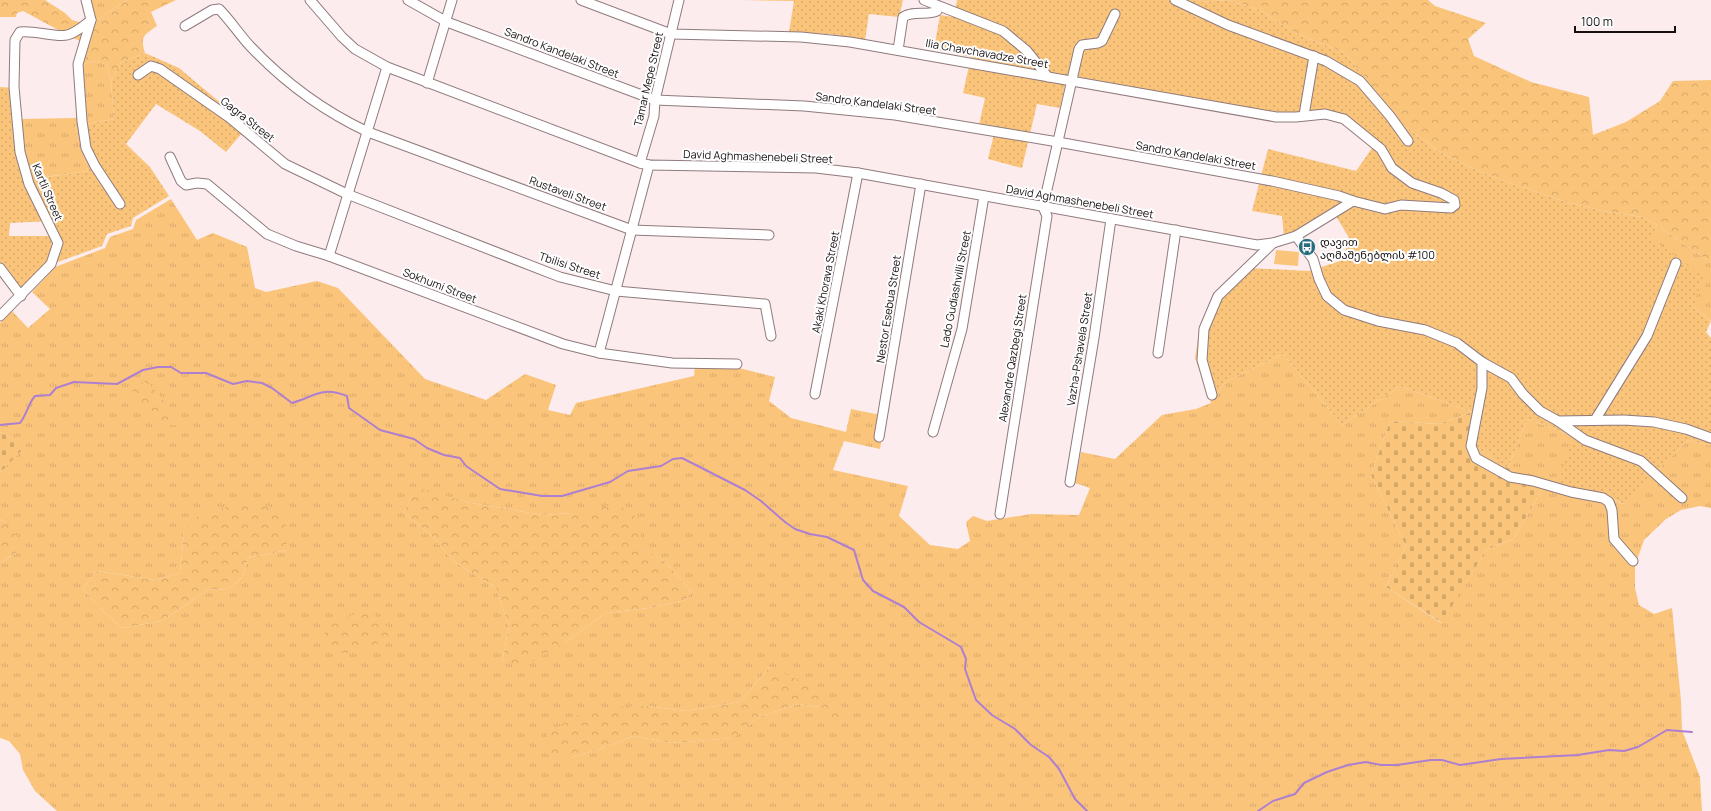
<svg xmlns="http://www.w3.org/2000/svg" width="1711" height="811" font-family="Manrope,'Noto Sans Georgian',sans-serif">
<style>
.grass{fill:url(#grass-tufts);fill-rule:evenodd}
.forest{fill:url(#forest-crowns)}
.cemetery{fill:url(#cemetery-stones)}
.park{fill:url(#park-dots)}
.pitch{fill:#fac57b}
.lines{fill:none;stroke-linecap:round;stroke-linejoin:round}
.stream{stroke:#ae7fd1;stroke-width:2}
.minor-casing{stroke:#907a7c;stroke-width:11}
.minor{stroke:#fff;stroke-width:9}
.labels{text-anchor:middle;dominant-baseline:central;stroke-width:4;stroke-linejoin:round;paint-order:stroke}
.street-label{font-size:11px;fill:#170f10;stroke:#fefefe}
.poi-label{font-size:11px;fill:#170f10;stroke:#fefefe;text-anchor:start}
</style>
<defs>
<pattern id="grass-tufts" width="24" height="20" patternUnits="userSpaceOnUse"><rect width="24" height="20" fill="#fac57b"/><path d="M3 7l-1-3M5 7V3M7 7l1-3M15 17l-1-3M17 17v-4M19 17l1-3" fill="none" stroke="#d6a869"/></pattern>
<pattern id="forest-crowns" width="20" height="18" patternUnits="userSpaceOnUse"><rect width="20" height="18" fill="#fac57b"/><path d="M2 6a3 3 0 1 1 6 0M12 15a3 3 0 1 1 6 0" fill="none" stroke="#d6a869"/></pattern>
<pattern id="cemetery-stones" width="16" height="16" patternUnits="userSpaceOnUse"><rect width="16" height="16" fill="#fac57b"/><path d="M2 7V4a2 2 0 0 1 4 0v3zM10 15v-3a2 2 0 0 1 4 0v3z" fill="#d6a869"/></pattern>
<pattern id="park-dots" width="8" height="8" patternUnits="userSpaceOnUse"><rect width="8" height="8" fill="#fac57b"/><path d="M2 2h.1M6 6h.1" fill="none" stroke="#d6a869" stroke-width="1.8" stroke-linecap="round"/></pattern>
</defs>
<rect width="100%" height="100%" fill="#fcecee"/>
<!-- grass -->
<g class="grass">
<path d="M90 0H127L95 21Z"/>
<path d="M97 61 107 65 111 81 114 119 75 126 88 171 31 179 24 147 21 119 74 118 85 116 83 67 86 63Z"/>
<path d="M171 199 197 240 213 233 247 247 255 288 266 292 317 281 338 288 425 379 486 400 525 374 556 385 548 410 570 415 576 403 694 376 695 366 739 368 775 377 769 401 791 418 846 432 851 409 886 416 880 449 844 441 833 470 908 486 899 516 930 545 958 549 970 541 966 522 973 516 987 521 1031 514 1079 515 1090 488 1075 483 1081 452 1115 459 1162 415 1196 409 1211 403 1225 382 1283 354 1342 425 1400 386 1472 412 1439 424 1390 421 1371 475 1406 546 1386 587 1441 623 1486 550 1513 539 1542 490 1508 468 1527 419 1573 436 1602 494 1623 504 1688 440 1711 446V508L1700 506 1681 510 1666 519 1644 540 1635 566V588L1639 605 1654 614 1672 608 1681 701 1682 730 1700 777 1702 811H57L35 791 23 770 20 754 9 741 0 738V563L16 553 4 521 0 519V473L25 446 0 432V323L12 311 28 328 50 309 32 292 55 267 105 248 110 237 133 229 136 220ZM415 488 471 503 543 515 571 513 641 521 640 547 666 562 691 591 686 600 649 608 606 613 566 642 502 662 509 626 496 588 453 561 434 538 404 513ZM184 532 287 550 248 558 242 577 228 590 209 589 162 621 122 628 105 613 83 589 96 571 156 580 180 573ZM770 667 847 719 820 707 798 704 759 717 732 738 672 743 633 736 614 744 571 758 647 706 686 711 740 702Z"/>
<path d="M1657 225 1711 263V321L1693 307 1650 238Z"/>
</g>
<!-- forest -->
<g class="forest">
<path d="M0 0H45L65 13 72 20 83 23 95 21 127 0H176L151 12 157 26C144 35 140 36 145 53L121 63 111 81 107 65 97 61 86 63 83 67 87 43 75 39 23 11 17 13 16 17H0Z"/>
<path d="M1198 0H1428L1435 6 1486 23 1468 39 1474 56 1531 82 1589 97 1593 135 1626 122 1660 101 1673 81 1711 80V263L1657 225 1643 217 1608 212 1570 203 1504 181 1472 168 1443 154 1403 125 1345 53 1295 33 1260 10 1227 0 1202 2Z"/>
<path d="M146 380 162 398 177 426 156 423 132 402 133 390Z"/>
<path d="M415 487 471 503 543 515 571 513 618 504 641 521V547L666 562 691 591 686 600 649 608 606 613 566 642 524 666 502 662 509 626 496 588 453 561 434 538 404 513Z"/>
<path d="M248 501 285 511 287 550 248 558 242 577 228 590 209 589 162 621 122 628 105 613 83 589 96 571 156 580 180 573 184 532 198 515Z"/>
<path d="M0 519 4 521 18 537 16 553 0 563Z"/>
<path d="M358 613 375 615 395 634C381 643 350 660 333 650 329 648 325 643 322 640L328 624Z"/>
<path d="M770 667 827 693 848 719 833 727 820 707 798 704 759 717 733 738 672 743 633 736 614 744 571 758 549 752 547 734 575 716 612 707 647 706 686 711 740 702Z"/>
</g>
<!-- cemetery -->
<g class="cemetery">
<path d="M1472 412 1467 441 1542 490 1513 539 1486 550 1442 623 1386 587 1406 546 1371 475 1390 421 1439 424Z"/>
<path d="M0 432 26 446 0 473Z"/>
</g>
<!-- park -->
<g class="park">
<path d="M742 0H903L899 17 869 14 865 40 830 34 789 32 794 1Z"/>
<path d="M957 0H1198L1202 2 1227 0 1260 10 1295 33 1345 53 1403 125 1443 154 1472 168 1504 181 1570 203 1608 212 1643 217 1657 225 1651 238 1703 277 1693 307 1711 321 1706 332 1711 338V446L1688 440 1624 504 1602 494 1558 486 1573 436 1527 419 1508 468 1467 441 1472 412 1400 386 1342 425 1283 354 1225 382 1211 403 1195 358 1200 326 1224 293 1249 268 1309 271 1343 260 1349 238 1332 209 1296 234 1284 237 1282 216 1252 211 1268 149 1356 171 1377 141 1345 114 1310 110 1283 114 1067 75 1060 108 1037 104 1022 168 988 159 996 126 979 125 985 98 963 93 971 57 934 49 940 15 954 17Z"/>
<path d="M145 53 179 68 248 126 226 152 200 131 156 104 126 144 150 167 169 196 133 218 131 226 107 234 102 246 55 263 61 242 52 221 10 223 9 236H51C55 264 38 272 21 290L0 262V87L17 88 24 147 32 179 88 171 75 126 114 119 111 81 121 63Z"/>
</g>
<!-- pitch -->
<path class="pitch" d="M1276 250 1299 252 1298 266 1274 264Z"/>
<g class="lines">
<!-- stream -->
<g class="stream">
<path d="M0 425 20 423C27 414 28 404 35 396L50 395 56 388 74 382 117 384 143 370 158 367H171L181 373H206L233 384 247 381 262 383 272 388 292 403C316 396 321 386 347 396L349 408 380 430 414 439 427 448 444 455 460 458 466 466 500 489 542 496H562L610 482 628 471 661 466 673 459 682 458 745 490 761 501 785 522 795 529 810 534 827 537 854 550 863 580 873 591 904 607 919 622 961 647 966 659 965 669 976 700 992 715 1015 729 1031 745 1049 757 1059 769 1075 799 1087 811"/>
<path d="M1258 811 1273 801 1295 794 1304 783 1327 772 1348 765 1366 762 1381 765H1397L1431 760H1442L1460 765 1501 759 1578 755 1609 750 1624 751 1638 747 1667 730 1692 732"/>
</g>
<defs>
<g id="minor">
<path d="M310 0 342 37 355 49 387 67 640 163 649 165 816 168 858 173 1257 245 1273 243 1296 236 1353 201"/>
<path d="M408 0 447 22 655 100 804 106 895 115 1058 142 1272 181 1339 196 1353 201 1385 209 1401 205 1451 208 1455 205 1454 200 1441 193 1412 183 1392 168 1381 149 1344 119 1325 114 1296 117H1276L850 42 801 37 671 34 581 0"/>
<path d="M924 0 1003 31 1027 51 1048 77"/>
<path d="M1175 0 1228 25 1326 61 1360 81 1390 116 1408 141"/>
<path d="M91 20 78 64 82 121 86 148 95 166 120 204"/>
<path d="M185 26 212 10 219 9C230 20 239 34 250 46 284 82 323 111 368 132L632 230 769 235"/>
<path d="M898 50 903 17C914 10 926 16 937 11L938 6"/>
<path d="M387 67 329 256 563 344 599 353 672 363 737 364"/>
<path d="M138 75 151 66 160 69 230 118 285 164 347 194 560 277 616 291 765 304 771 336"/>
<path d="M427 83 452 0"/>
<path d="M1304 115 1314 56"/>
<path d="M170 157 181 181 186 185 197 183 207 184 267 234 296 246 329 256"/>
<path d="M640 163 654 116 655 100 679 0"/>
<path d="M1296 236 1313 259 1319 279 1327 296 1344 310 1378 321 1425 330 1457 343 1482 362V388L1471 446 1476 458 1510 477 1533 481 1571 492 1603 498 1609 502 1612 510 1614 539 1633 561"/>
<path d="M0 268 21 296"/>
<path d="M0 316 51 264 58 243 29 184 20 152 14 87 15 40 20 32C34 30 57 38 67 35 76 33 83 26 91 20L86 0"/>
<path d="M599 353 649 165"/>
<path d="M1158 353 1176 230"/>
<path d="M1482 362 1511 378 1523 394 1540 411 1558 421 1624 420 1654 422 1686 429 1711 438"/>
<path d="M815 394 858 173"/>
<path d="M1212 395 1202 360 1204 329 1218 296 1273 243"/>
<path d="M1595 420 1647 336 1676 263"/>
<path d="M1558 421 1585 440 1641 461 1682 498"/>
<path d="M933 432 962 329 984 196"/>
<path d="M879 437 921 184"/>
<path d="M1070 482 1094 338 1111 219"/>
<path d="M1000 514 1047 216 1043 207 1079 49 1082 45 1098 43 1102 41 1115 14"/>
</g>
</defs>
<!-- minor casing -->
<use href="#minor" class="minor-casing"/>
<!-- minor -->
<use href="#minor" class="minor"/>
</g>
<!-- icons -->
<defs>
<symbol id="bus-disc" viewBox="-11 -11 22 22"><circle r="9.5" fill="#276c7c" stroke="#fefefe"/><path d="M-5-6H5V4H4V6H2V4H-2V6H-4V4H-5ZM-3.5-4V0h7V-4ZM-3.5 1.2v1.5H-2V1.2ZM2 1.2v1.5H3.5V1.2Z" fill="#fff"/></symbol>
</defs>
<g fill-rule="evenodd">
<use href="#bus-disc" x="1297" y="237" width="20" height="20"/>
</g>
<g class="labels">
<!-- street labels -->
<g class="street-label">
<text transform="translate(562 52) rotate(21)">Sandro Kandelaki Street</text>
<text transform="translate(987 53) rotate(10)">Ilia Chavchavadze Street</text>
<text transform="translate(648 79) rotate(-77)">Tamar Mepe Street</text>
<text transform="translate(876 103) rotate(7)">Sandro Kandelaki Street</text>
<text transform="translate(248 119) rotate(38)">Gagra Street</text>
<text transform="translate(1196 155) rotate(10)">Sandro Kandelaki Street</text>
<text transform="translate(758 156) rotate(2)">David Aghmashenebeli Street</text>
<text transform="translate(48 192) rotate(67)">Kartli Street</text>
<text transform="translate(568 193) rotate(20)">Rustaveli Street</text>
<text transform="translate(1080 201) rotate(10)">David Aghmashenebeli Street</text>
<text transform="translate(570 265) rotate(18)">Tbilisi Street</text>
<text transform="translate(825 282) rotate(-79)">Akaki Khorava Street</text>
<text transform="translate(440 285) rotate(21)">Sokhumi Street</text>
<text transform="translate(955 289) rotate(-79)">Lado Gudiashvilli Street</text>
<text transform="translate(888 309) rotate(-81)">Nestor Esebua Street</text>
<text transform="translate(1079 349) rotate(-81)">Vazha-Pshavela Street</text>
<text transform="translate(1012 358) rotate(-81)">Alexandre Qazbegi Street</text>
</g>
<!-- poi labels -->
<g class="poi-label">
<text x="1320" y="241">დავით<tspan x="1320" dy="13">აღმაშენებლის #100</tspan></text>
</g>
</g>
<!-- scale -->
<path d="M1575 26v6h100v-6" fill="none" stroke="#170f10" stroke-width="2"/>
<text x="1581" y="26" font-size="12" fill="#170f10" stroke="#fefefe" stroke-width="3" paint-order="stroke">100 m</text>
</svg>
